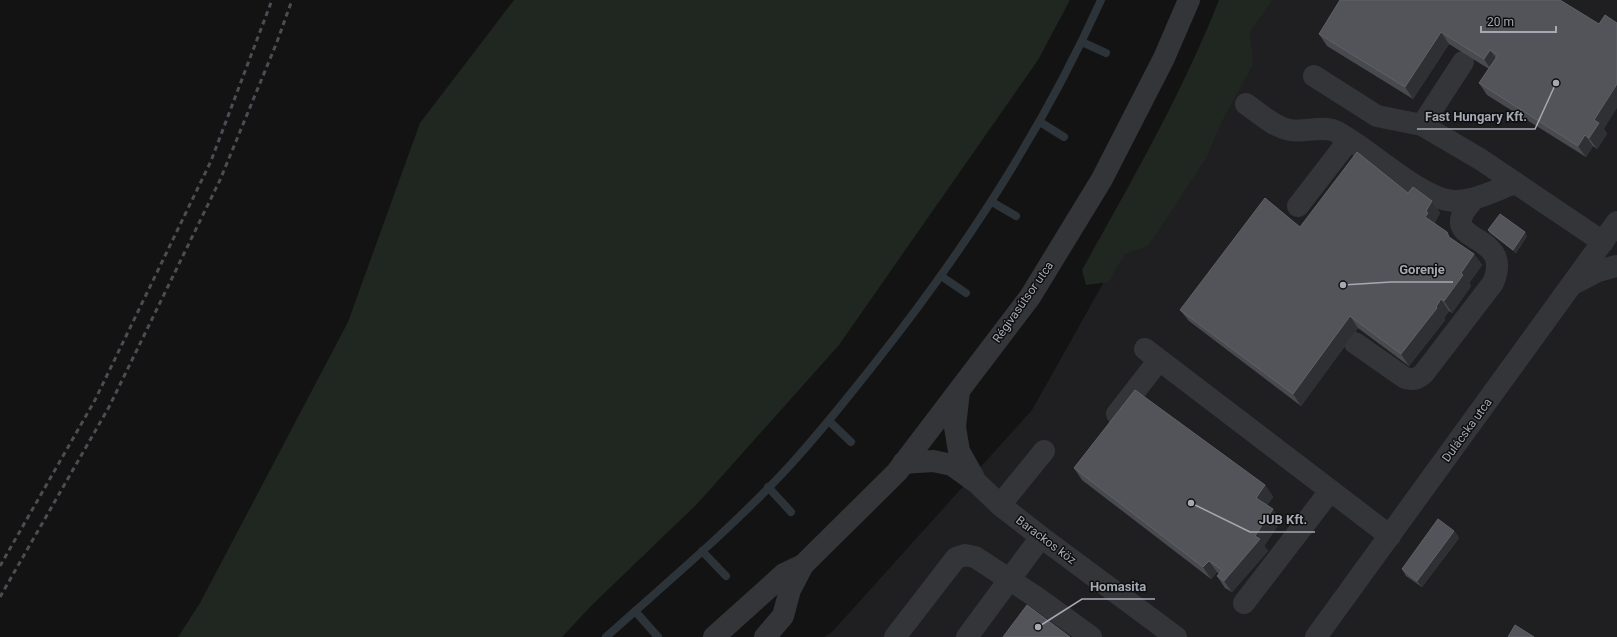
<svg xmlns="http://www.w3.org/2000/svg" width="1617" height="637" font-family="Roboto,sans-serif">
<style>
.built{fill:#1f1f21}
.green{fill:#1f2720}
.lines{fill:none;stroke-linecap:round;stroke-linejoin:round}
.stream{stroke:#2c3339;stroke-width:8}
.minor{stroke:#343539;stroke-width:22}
.rail{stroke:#4b4d52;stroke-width:3;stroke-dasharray:5 4;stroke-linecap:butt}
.wall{fill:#494a4f}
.shaded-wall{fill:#2f3033}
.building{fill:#53545a;stroke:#606268}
.labels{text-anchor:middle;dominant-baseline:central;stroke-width:3;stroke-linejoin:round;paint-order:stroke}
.street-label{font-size:12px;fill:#a5a9b4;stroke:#0e0e0f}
.leader{fill:none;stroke:#a5a9b4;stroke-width:1.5}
.callout-dot{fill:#a5a9b4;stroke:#0e0e0f;stroke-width:1.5}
.callout-label{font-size:13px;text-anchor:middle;font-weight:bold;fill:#a5a9b4;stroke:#0e0e0f;stroke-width:3;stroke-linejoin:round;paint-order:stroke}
</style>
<rect width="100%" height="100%" fill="#131314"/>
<!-- built -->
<path class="built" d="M1262 0H1617V637H824L832 632 1032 410Z"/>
<!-- green -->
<g class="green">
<path d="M514 0H1070L1038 60 839 345 697 504 592 605 562 637H178L200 603 348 322 420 123Z"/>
<path d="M1219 0H1272L1250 32 1253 64 1222 121 1206 158 1148 246 1125 254 1108 282 1086 285 1082 270C1131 182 1182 94 1219 0Z"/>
</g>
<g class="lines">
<!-- stream -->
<g class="stream">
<path d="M1082 42 1106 53"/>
<path d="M1040 122 1064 137"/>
<path d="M992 202 1016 216"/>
<path d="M941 276 966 293"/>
<path d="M829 421 851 442"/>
<path d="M768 487 791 512"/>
<path d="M702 551 726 576"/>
<path d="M635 611 658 637"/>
<path d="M606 637C665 584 726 533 780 476 814 440 844 402 875 363 964 251 1042 131 1101 0"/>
</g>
<!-- minor -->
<g class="minor">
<path d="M1314 76 1377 116 1422 125 1480 159 1603 242"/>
<path d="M1246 104C1259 113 1274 127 1290 130 1305 133 1321 125 1335 131 1368 147 1422 201 1455 201 1476 201 1496 190 1515 183"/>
<path d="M1422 125 1463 62"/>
<path d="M1298 206 1349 140"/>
<path d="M1575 283 1598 271 1617 266"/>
<path d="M1355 343 1405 378C1414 380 1418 379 1424 373L1493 283C1513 236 1452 243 1462 216 1464 210 1470 204 1474 199"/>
<path d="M1145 349 1390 536"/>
<path d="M959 391 955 427 959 451 974 478"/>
<path d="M1117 414 1159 360"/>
<path d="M903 463 933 461 952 465 977 483 1000 505 1041 537 1176 637"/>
<path d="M1000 505 1044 451"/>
<path d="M1244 603 1330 491"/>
<path d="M714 637 784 574 803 565"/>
<path d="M765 637 783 616 790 590 803 565 897 472 1030 297 1102 179 1164 58 1189 0"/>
<path d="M895 637 956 558 965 555 975 557 1036 597 1091 637"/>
<path d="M967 637 1041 537"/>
<path d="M1316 637 1617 222"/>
</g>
<!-- rail -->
<g class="rail">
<path d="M0 566 95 400 211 161 272 0"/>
<path d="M0 597 109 407 220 180 277 42 292 0"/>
</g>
</g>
<!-- wall -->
<g class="wall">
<path d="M1560 0 1604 129 1607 134 1597 149 1593 146 1586 157 1487 95 1479 83 1489 69 1449 44 1413 99 1327 46 1319 34Z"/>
<path d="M1408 193 1432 201 1440 213 1435 222 1436 225 1450 238 1474 254 1482 265 1469 283 1471 286 1452 313 1449 311 1444 318 1445 320 1409 366 1358 328 1301 406 1189 321 1180 310Z"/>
<path d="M1488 230 1527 236 1516 253 1490 233Z"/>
<path d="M1074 468 1265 485 1273 497 1267 505 1281 521 1264 546 1268 551 1232 592 1225 588 1217 576 1219 574 1217 572 1211 579 1082 480Z"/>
<path d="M1454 531 1459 538 1422 587 1406 576 1402 569Z"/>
</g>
<!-- shaded-wall -->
<g class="shaded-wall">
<path d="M1441 32 1449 44 1413 99 1405 87Z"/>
<path d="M1490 50 1498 61 1492 71 1484 59Z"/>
<path d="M1617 84V108L1604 129 1607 134 1597 149 1589 138 1594 120Z"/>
<path d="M1585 135 1593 146 1586 157 1578 146Z"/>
<path d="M1432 201 1440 213 1435 222 1437 225 1425 217 1426 211Z"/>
<path d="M1525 232 1527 236 1516 253 1513 250Z"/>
<path d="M1474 254 1482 265 1469 283 1471 286 1452 313 1444 301 1461 273Z"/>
<path d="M1441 299 1449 311 1444 318 1445 320 1409 366 1401 354Z"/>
<path d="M1350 316 1358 328 1301 406 1293 394Z"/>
<path d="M1265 485 1273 497 1264 509 1256 498Z"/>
<path d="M1273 509 1281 521 1264 546 1268 551 1232 592 1224 581Z"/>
<path d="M1454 531 1459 538 1422 587 1417 581Z"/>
<path d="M1209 561 1217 572 1211 579 1203 567Z"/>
</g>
<!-- building -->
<g class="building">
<path d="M1340 0H1560L1599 24 1605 15 1617 23V84L1594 120 1599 123 1589 138 1585 135 1578 146 1479 83 1498 55 1490 50 1484 59 1441 32 1405 87 1319 34Z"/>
<path d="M1357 152 1408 193 1413 187 1432 201 1426 211 1428 213 1425 217 1447 232 1449 237 1474 254 1461 273 1463 275 1444 301 1441 299 1436 307 1437 308 1401 354 1350 316 1293 394 1180 310 1265 198 1300 227Z"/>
<path d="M1500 214 1525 232 1513 250 1488 230Z"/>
<path d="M1135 390 1265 485 1256 498 1273 509 1255 536 1260 539 1224 581 1217 576 1222 570 1209 561 1203 567 1074 468Z"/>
<path d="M1438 519 1454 531 1417 581 1402 569Z"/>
<path d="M1027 605 1070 637H1003Z"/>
<path d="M1515 625 1534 637H1508Z"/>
</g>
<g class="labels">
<!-- street labels -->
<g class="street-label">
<text transform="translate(1023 302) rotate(-55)">Régivasútsor utca</text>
<text transform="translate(1467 430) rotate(-54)">Dulácska utca</text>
<text transform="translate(1046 540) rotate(37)">Barackos köz</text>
</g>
</g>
<!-- callouts -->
<path class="leader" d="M1556 83L1535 129H1417M1343 285L1391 282H1453M1191 503L1250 532H1315M1038 627L1082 599H1155"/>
<g class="callout-dot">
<circle cx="1556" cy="83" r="4"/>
<circle cx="1343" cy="285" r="4"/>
<circle cx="1191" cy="503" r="4"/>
<circle cx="1038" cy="627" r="4"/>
</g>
<g class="callout-label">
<text x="1476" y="121">Fast Hungary Kft.</text>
<text x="1422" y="274">Gorenje</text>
<text x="1283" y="524">JUB Kft.</text>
<text x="1118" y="591">Homasita</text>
</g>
<!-- scale -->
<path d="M1481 26v6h75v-6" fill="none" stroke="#a5a9b4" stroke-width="2"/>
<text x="1487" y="26" font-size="12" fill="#a5a9b4" stroke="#0e0e0f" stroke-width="3" paint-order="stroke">20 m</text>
</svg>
